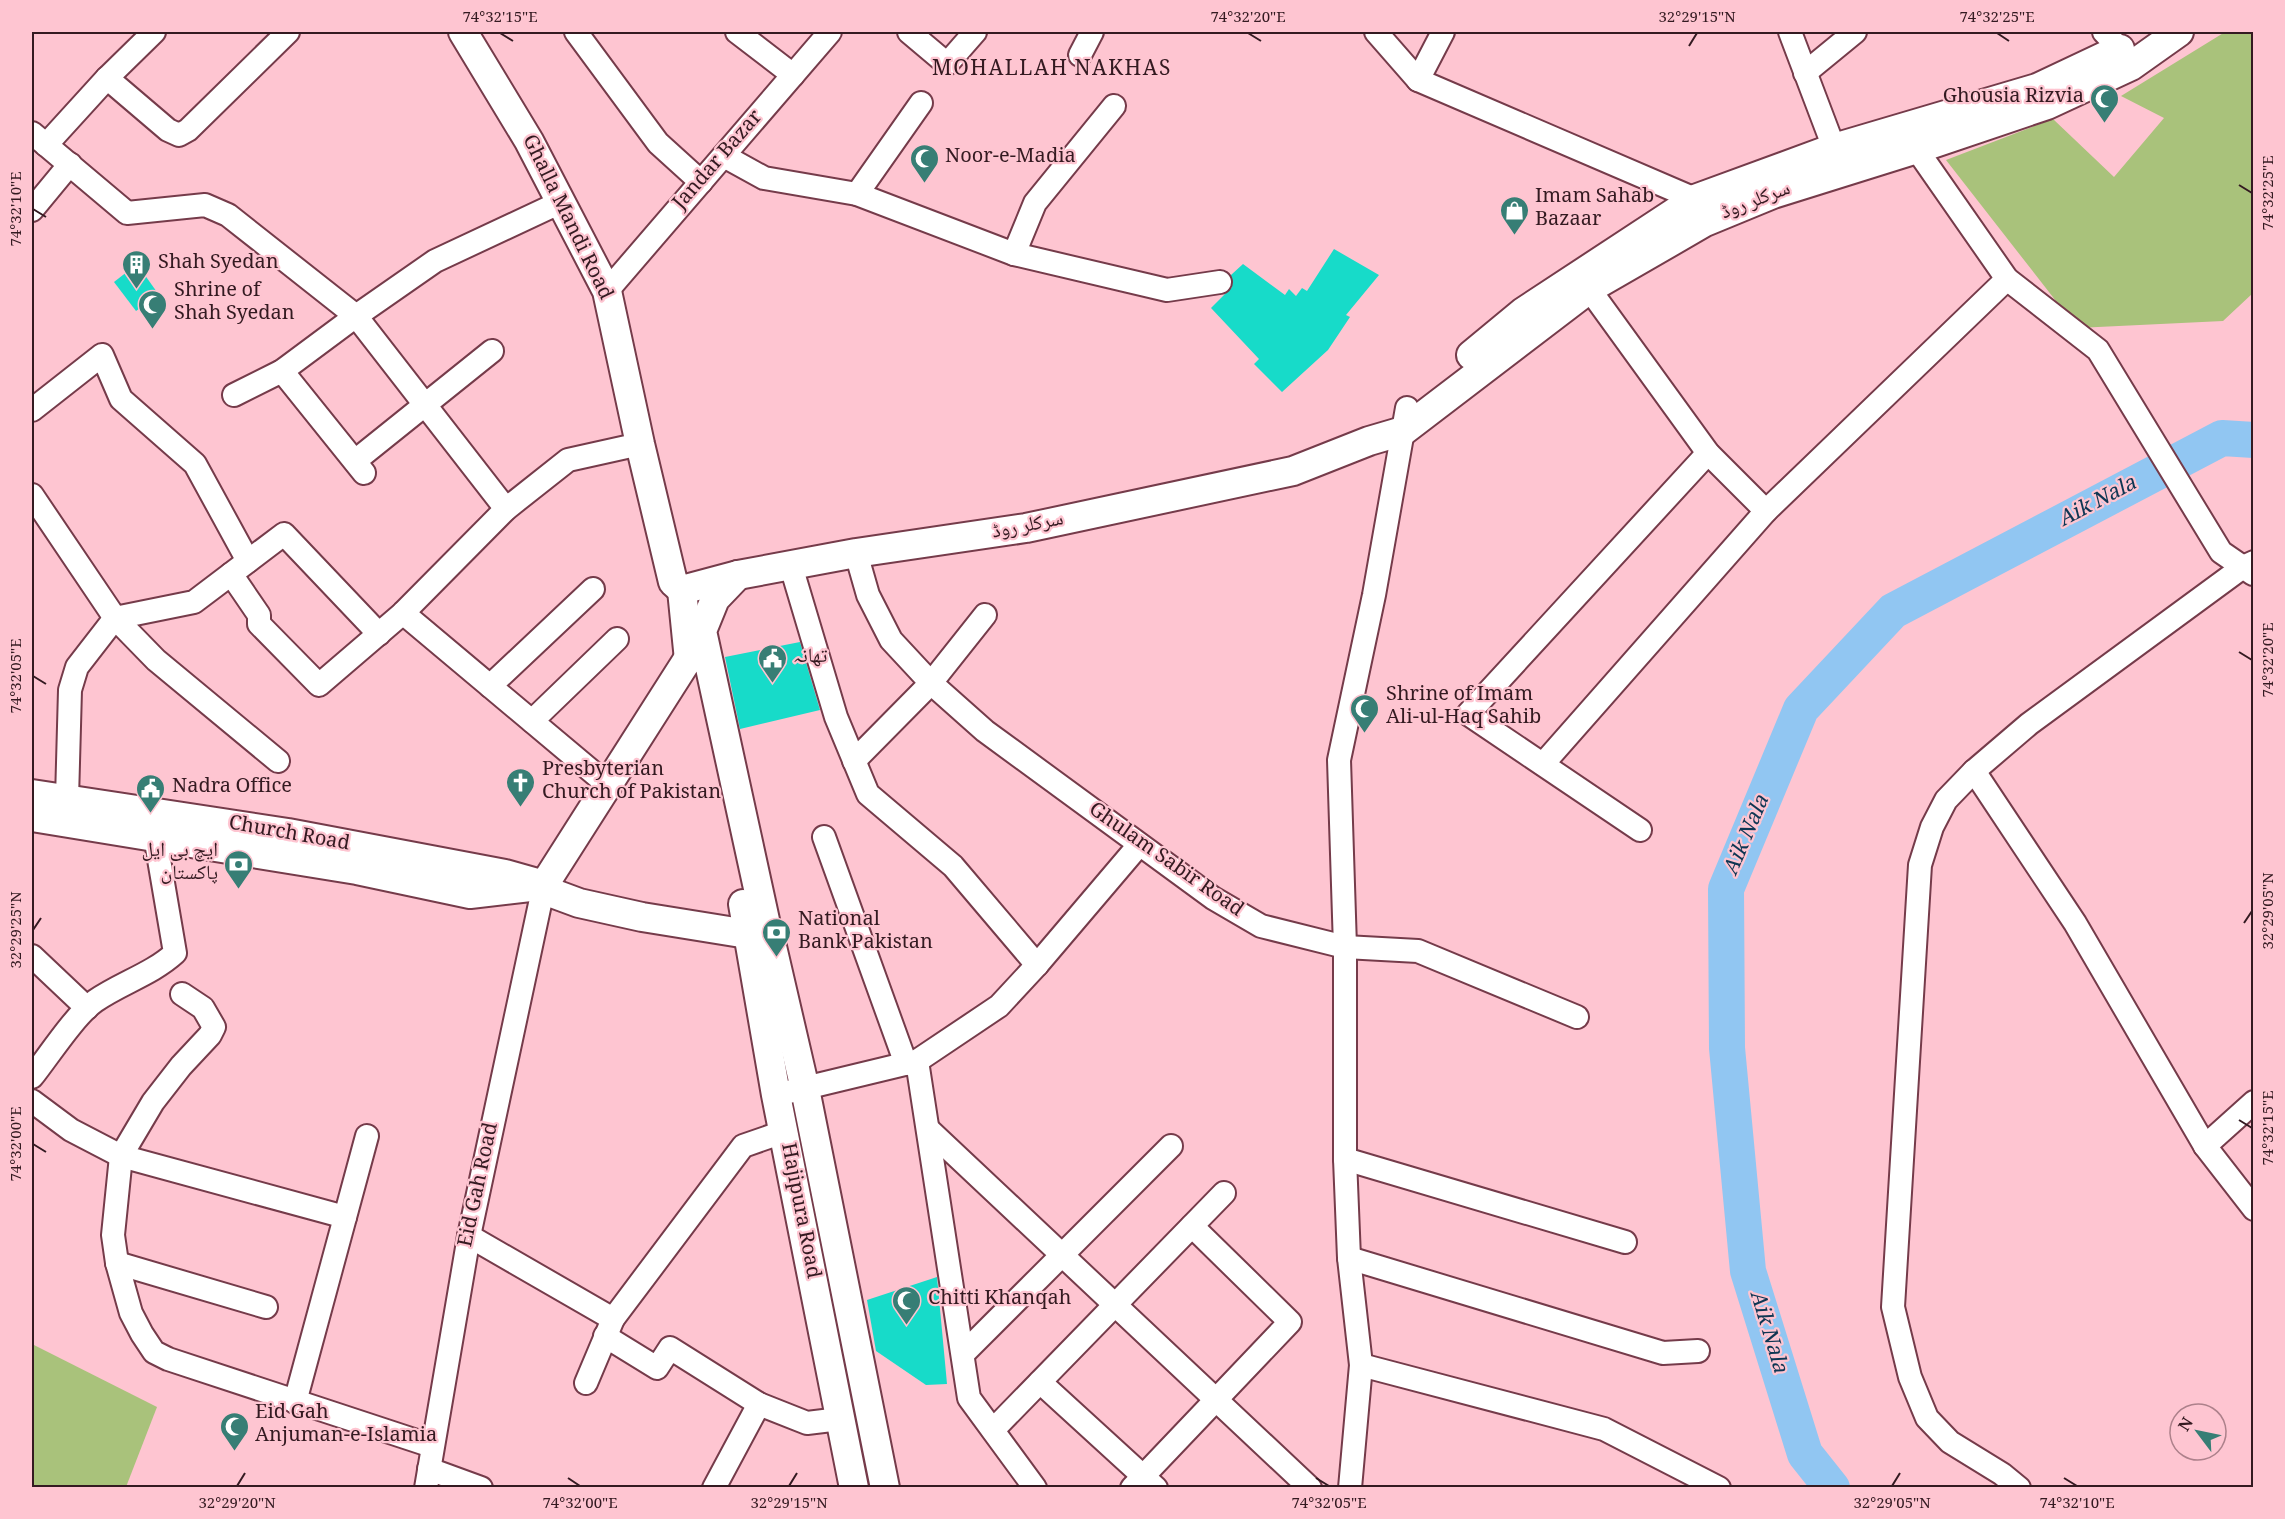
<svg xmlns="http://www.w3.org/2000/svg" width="2285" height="1519" font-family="Georgia,'Noto Naskh Arabic',serif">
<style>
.green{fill:#a9c27b}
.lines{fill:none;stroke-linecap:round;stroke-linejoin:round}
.river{stroke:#91c6f2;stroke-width:36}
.building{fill:#17dbc9}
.minor-casing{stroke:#753b4a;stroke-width:26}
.major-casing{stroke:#753b4a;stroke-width:32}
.minor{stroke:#fff;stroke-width:22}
.major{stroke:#fff;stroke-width:28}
.ticks{fill:none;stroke:#341a21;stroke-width:2}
.labels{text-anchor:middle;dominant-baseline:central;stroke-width:4.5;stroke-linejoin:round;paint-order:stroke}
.poi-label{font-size:20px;fill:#341a21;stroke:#fec5d1;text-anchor:start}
.street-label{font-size:20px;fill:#341a21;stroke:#fec5d1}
.neighbourhood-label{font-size:21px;letter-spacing:1.5px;fill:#341a21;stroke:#fec5d1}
.water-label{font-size:21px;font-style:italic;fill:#0e3653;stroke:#fec5d1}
.neatline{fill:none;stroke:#341a21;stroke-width:2}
.ticks-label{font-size:15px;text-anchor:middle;fill:#341a21}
</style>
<rect width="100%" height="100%" fill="#fec5d1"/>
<!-- green -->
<g class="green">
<path d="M2225 32H2253V293L2223 321 2077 328 1946 160 2053 119 2114 177 2164 118 2121 96Z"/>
<path d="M32 1344 157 1407 126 1487H32Z"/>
</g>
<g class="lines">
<!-- river -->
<path class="river" d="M1832 1488 1805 1454 1748 1271 1727 1048 1726 889 1801 709 1893 611 2222 438 2254 440"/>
</g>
<!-- building -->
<g class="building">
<path d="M1334 249 1379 275 1346 315 1350 317 1328 350 1282 392 1254 364 1259 359 1211 308 1232 287 1231 275 1243 264 1285 295 1289 289 1296 296 1302 288 1307 291Z"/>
<path d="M137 264 159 295 136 311 114 282Z"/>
<path d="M800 642 820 710 740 729 725 657Z"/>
<path d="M937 1277 947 1384 926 1385 876 1351 867 1300Z"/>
</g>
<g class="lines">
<defs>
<g id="minor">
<path d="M576 32 658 143 701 182"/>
<path d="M737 32 793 75"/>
<path d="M909 32 947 64 975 32"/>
<path d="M1376 32 1418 80 1695 199"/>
<path d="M1790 32 1834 148"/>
<path d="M2104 32 2120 49"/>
<path d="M1080 55 1092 32"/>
<path d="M1805 73 1855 32"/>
<path d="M107 78 168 130 179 135 188 130 288 32"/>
<path d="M1418 80 1443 32"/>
<path d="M32 133 127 213 205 205 228 215 356 316 506 509"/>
<path d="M1908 137 2007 279 2098 350 2221 552 2253 574"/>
<path d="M46 145 107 78 154 32"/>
<path d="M724 156 764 178 857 194 1014 254 1167 290 1220 282"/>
<path d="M857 194 921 103"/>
<path d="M32 210 70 164"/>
<path d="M1014 254 1035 203 1114 106"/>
<path d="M1579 275 1708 453 1766 511"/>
<path d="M607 291 830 32"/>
<path d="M282 371 364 473"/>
<path d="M234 395 282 371 356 316 435 261 561 202"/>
<path d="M32 410 102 355 121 399 195 464 248 561"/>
<path d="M355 461 492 351"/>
<path d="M32 495 115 618 156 660 278 761"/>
<path d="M856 553 868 595 891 640 931 683 985 731 1213 898 1261 926 1345 947 1418 951 1577 1017"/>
<path d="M791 566 836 717 868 794 953 866 1037 965"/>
<path d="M231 574 259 615V624L319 685 403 613 506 509 568 460 640 444"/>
<path d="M403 613 608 785"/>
<path d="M490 686 593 589"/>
<path d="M532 721 617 639"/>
<path d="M854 761 931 683 985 615"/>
<path d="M1543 764 1766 511 2007 279"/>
<path d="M1974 771 2075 923 2205 1146 2254 1209"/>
<path d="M67 799 70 690 77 667 115 618 194 602 284 534 379 634"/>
<path d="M1640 830 1468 714 1708 453"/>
<path d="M824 837 906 1064"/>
<path d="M32 956 87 1008"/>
<path d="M182 994 203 1008 214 1027 210 1035 181 1066 153 1102 121 1156 113 1235 117 1263 131 1313 142 1334 154 1352 168 1359 432 1446"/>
<path d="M917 1061 969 1398 1035 1488"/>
<path d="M32 1077C48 1057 75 1015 95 1001 121 983 152 974 175 953L155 836"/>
<path d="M776 1095 917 1061 999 1006 1037 965 1139 845"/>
<path d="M32 1101 71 1130 121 1156 345 1217"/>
<path d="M928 1129 1310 1488"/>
<path d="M2205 1146 2254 1102"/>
<path d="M1345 1159 1625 1242"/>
<path d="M469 1236 613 1319"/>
<path d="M1349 1258 1663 1353 1698 1351"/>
<path d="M117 1263 266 1307"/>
<path d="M605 1336 657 1368 670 1348 759 1404 807 1423 840 1419"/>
<path d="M963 1354 1171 1146"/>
<path d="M1361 1365 1604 1429 1719 1488"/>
<path d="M1040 1382 1156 1488"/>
<path d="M586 1383 613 1319 743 1146 783 1132"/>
<path d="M295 1402 367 1136"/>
<path d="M993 1430 1224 1193"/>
<path d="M429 1469 481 1488"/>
<path d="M426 1488 469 1236 544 885"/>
<path d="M714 1488 759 1404"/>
<path d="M1132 1488 1290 1322 1192 1226"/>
<path d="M1350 1488 1361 1365 1349 1258 1345 1159V947L1339 760 1374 595 1407 408"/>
<path d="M2019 1488 2002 1474 1950 1442 1927 1418 1910 1377 1893 1307 1920 865 1932 827 1946 800 1974 771 2029 724 2243 567 2254 562"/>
</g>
<g id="major">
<path d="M463 32 529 141 607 291 640 444 673 582 682 590"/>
<path d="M1471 355 1523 312 1695 199 1834 148 2037 88 2120 49"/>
<path d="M738 575 715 599 702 631 768 934 770 938 805 1089 885 1488"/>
<path d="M682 590 738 575 856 553 1026 528 1293 471 1369 441 1403 431 1589 289 1705 222 1773 194 1917 149 2047 105 2131 66 2179 32"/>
<path d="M682 590 689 660"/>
<path d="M32 794 288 833 505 874 544 885 552 893 579 903 642 917 766 937"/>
<path d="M32 817 357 870 470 894 530 887"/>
<path d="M544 885 688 659"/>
<path d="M743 904 776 1095 854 1488"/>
</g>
</defs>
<!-- minor casing -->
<use href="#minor" class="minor-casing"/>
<!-- major casing -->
<use href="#major" class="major-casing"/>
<!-- minor -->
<use href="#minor" class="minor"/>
<!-- major -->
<use href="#major" class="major"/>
</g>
<!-- ticks -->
<path class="ticks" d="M500 33 513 41M1248 33 1261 41M1997 33 2009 41M1689 46 1697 33M2239 185 2252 193M33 209 46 217M2239 652 2252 660M33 676 46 684M2244 923 2252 911M33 930 41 918M2239 1120 2252 1128M33 1144 46 1152M568 1478 580 1486M1316 1478 1329 1486M2064 1478 2077 1486M237 1486 245 1473M789 1486 797 1473M1892 1486 1900 1473"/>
<!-- icons -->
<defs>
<symbol id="mosque-pin" viewBox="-11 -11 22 30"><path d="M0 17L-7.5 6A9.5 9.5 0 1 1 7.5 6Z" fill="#377e75" stroke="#fec5d1"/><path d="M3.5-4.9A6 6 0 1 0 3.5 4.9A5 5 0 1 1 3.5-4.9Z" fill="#fff"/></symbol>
<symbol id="shop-pin" viewBox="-11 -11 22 30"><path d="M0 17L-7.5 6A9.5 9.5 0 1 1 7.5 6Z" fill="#377e75" stroke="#fec5d1"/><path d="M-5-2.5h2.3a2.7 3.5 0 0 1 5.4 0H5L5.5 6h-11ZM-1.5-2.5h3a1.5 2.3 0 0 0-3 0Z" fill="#fff"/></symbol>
<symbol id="building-pin" viewBox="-11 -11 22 30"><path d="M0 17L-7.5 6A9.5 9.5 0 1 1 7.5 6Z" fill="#377e75" stroke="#fec5d1"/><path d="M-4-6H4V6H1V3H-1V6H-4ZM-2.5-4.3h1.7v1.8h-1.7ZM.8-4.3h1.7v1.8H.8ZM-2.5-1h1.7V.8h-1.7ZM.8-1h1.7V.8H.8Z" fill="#fff"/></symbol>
<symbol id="civic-pin" viewBox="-11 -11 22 30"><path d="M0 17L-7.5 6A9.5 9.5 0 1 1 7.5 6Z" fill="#377e75" stroke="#fec5d1"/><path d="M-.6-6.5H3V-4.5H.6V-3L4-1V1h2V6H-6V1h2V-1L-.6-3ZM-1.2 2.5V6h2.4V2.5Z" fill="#fff"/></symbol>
<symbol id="church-pin" viewBox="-11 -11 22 30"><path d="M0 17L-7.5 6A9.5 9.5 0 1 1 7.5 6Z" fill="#377e75" stroke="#fec5d1"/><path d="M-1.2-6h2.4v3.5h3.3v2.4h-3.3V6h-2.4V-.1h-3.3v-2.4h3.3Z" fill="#fff"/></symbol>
<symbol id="bank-pin" viewBox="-11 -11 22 30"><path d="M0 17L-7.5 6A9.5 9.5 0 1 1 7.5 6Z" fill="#377e75" stroke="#fec5d1"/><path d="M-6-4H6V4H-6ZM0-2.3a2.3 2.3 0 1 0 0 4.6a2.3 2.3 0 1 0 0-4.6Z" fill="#fff"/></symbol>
</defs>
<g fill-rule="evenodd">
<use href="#mosque-pin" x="2088" y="82" width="33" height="45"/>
<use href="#mosque-pin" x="908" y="142" width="33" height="45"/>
<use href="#shop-pin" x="1498" y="194" width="33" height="45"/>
<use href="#building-pin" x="120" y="248" width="33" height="45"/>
<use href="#mosque-pin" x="136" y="288" width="33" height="45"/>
<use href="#civic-pin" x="756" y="642" width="33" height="45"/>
<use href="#mosque-pin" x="1348" y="692" width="33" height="45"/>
<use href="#church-pin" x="504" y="766" width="33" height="45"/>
<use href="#civic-pin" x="134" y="772" width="33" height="45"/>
<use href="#bank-pin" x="222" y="848" width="33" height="45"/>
<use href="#bank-pin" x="760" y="916" width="33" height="45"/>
<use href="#mosque-pin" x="890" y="1284" width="33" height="45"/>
<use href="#mosque-pin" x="218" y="1410" width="33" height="45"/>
</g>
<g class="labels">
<!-- poi labels -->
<g class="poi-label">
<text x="2084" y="98" text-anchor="end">Ghousia Rizvia</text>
<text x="945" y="158">Noor-e-Madia</text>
<text x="1535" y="198">Imam Sahab<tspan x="1535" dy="23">Bazaar</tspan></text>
<text x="158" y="264">Shah Syedan</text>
<text x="174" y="292">Shrine of<tspan x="174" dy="23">Shah Syedan</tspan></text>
<text x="793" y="658">تھانہ</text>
<text x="1386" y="696">Shrine of Imam<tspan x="1386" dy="23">Ali-ul-Haq Sahib</tspan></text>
<text x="542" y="771">Presbyterian<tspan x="542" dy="23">Church of Pakistan</tspan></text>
<text x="172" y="788">Nadra Office</text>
<text x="218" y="852" text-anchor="end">ایچ بی ایل<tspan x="218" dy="23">پاکستان</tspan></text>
<text x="798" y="921">National<tspan x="798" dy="23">Bank Pakistan</tspan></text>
<text x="928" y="1300">Chitti Khanqah</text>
<text x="255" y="1414">Eid Gah<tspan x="255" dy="23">Anjuman-e-Islamia</tspan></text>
</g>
<!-- street labels -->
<g class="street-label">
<text transform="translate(719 161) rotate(-49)">Jandar Bazar</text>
<text transform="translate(1756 202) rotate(-21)">سرکلر روڈ</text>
<text transform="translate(566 218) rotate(64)">Ghalla Mandi Road</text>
<text transform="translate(1028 527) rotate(-11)">سرکلر روڈ</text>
<text transform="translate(289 835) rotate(10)">Church Road</text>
<text transform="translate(1165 861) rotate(35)">Ghulam Sabir Road</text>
<text transform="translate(480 1185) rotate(-78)">Eid Gah Road</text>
<text transform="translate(799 1211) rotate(79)">Hajipura Road</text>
</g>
<!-- neighbourhood labels -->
<g class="neighbourhood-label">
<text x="1052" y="70">MOHALLAH NAKHAS</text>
</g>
<!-- water labels -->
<g class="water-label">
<text transform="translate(2098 503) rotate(-28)">Aik Nala</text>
<text transform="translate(1748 836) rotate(-67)">Aik Nala</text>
<text transform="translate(1767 1332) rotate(73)">Aik Nala</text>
</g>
</g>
<!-- border -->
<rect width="2285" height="1519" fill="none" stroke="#fec5d1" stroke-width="66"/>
<!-- north arrow -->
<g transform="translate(2198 1432) rotate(302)"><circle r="28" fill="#fec5d1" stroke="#ad818b" stroke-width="1.5"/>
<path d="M0-4.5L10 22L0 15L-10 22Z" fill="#377e75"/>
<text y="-9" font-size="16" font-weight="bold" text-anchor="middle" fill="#341a21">N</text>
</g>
<rect x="33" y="33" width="2219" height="1453" class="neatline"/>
<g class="ticks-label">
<text x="500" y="22">74°32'15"E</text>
<text x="1248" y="22">74°32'20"E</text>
<text x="1697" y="22">32°29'15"N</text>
<text x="1997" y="22">74°32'25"E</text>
<text transform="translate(2268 193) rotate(-90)" y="5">74°32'25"E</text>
<text transform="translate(16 209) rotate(-90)" y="5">74°32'10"E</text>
<text transform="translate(2268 660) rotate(-90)" y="5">74°32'20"E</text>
<text transform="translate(16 676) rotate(-90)" y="5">74°32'05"E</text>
<text transform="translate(2268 911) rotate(-90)" y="5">32°29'05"N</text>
<text transform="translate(16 930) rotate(-90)" y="5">32°29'25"N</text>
<text transform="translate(2268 1128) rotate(-90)" y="5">74°32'15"E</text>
<text transform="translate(16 1144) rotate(-90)" y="5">74°32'00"E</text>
<text x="237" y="1508">32°29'20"N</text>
<text x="580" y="1508">74°32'00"E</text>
<text x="789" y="1508">32°29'15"N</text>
<text x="1329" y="1508">74°32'05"E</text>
<text x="1892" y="1508">32°29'05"N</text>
<text x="2077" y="1508">74°32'10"E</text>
</g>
</svg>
